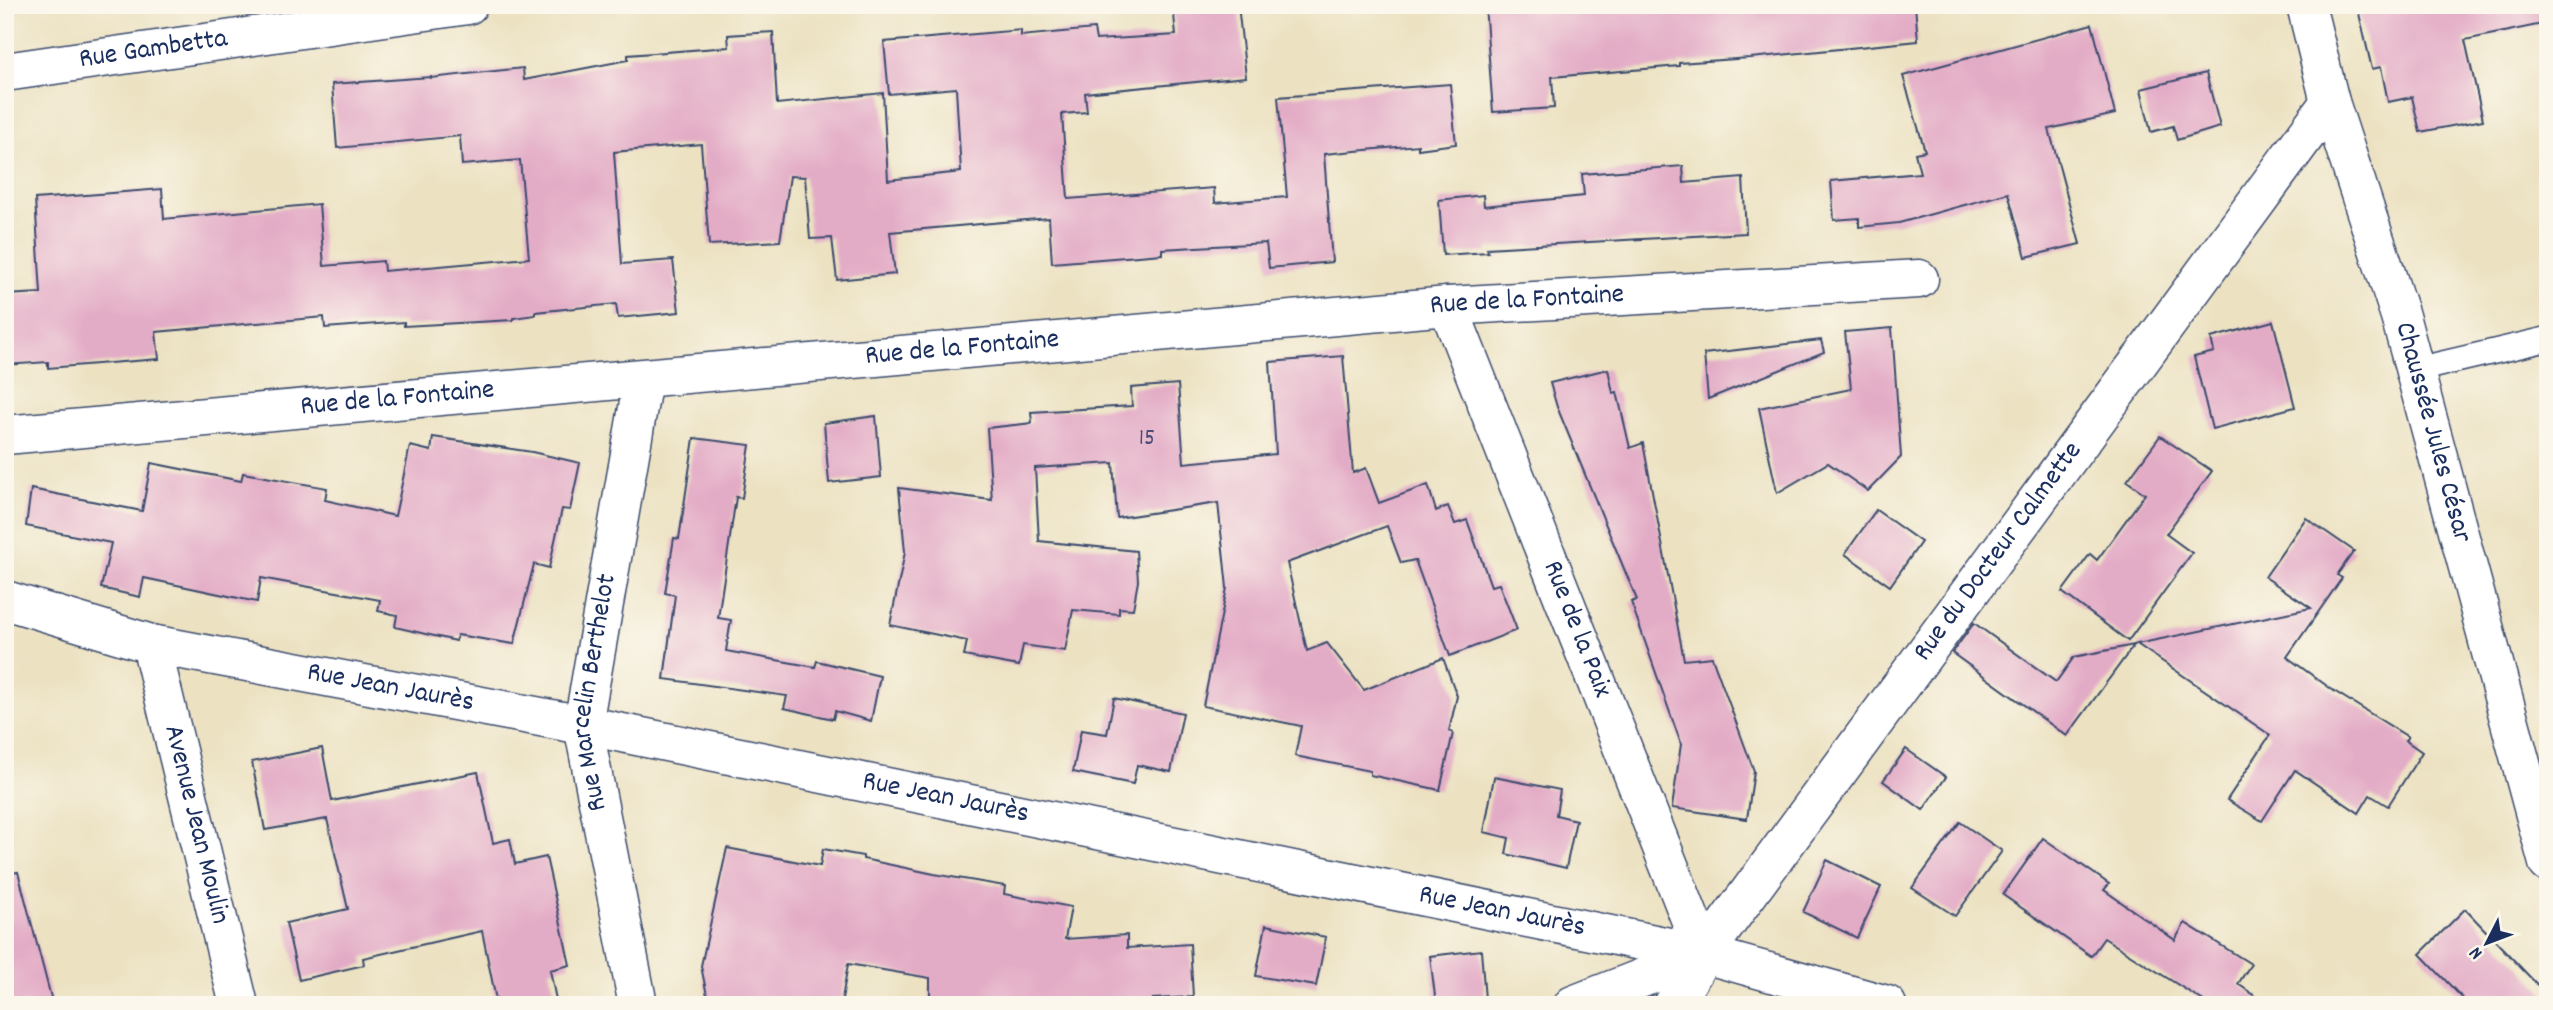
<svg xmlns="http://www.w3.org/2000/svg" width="2553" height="1010" font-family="Dekko,sans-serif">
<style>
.building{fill:#e3acc6}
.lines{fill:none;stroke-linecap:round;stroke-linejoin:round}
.service-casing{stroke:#3a4a6d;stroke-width:27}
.minor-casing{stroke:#3a4a6d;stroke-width:41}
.tertiary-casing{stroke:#3a4a6d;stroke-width:41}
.service{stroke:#fff;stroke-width:24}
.minor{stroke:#fff;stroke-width:38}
.tertiary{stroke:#fff;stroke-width:38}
.labels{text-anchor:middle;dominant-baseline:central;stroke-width:7;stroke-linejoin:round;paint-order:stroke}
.number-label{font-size:24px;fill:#4d4e78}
.street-label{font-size:28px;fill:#1b2f5e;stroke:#fbf7ec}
</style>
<rect width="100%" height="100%" fill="#fbf7ec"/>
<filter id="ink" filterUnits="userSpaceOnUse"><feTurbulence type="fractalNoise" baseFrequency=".0143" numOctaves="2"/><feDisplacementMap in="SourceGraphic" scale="14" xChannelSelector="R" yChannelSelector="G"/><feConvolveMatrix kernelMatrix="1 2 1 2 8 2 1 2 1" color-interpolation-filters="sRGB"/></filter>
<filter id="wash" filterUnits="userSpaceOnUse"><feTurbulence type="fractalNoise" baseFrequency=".00686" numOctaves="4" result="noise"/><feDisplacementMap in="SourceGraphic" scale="28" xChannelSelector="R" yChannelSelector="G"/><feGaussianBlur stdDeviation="1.57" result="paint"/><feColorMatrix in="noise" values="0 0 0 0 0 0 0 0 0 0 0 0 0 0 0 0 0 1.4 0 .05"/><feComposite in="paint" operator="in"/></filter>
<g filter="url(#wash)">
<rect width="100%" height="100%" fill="#ece2c2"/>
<g id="blocks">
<!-- building -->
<g class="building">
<path d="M1173 5H1238L1246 77 1085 93 1087 112 1062 114 1068 199 1214 188 1215 203 1287 197 1278 97 1450 84 1456 144 1418 149V145L1324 154 1332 262 1269 268 1266 243 1162 249V254L1052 263 1049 218 890 232 895 274 837 280 832 238 810 239 805 177 790 176 780 241 709 245 701 144 614 152 622 264 673 260 679 312 618 318 616 304 535 312V315L513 318V320L404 326V322L325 328 324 317 156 332 159 359 48 368V362L5 365V295L41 293 35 199 162 189 164 219 319 204 324 266 383 261 384 271 529 258 520 160 462 165 460 136 337 148 332 84 431 77V78L523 68 524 80 628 60V55L729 47 728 35 773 32 777 104 883 93 888 180 961 172 956 88 889 94 884 42 1021 30V36L1094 29 1096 40 1176 35Z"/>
<path d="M1485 5H1915L1918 41 1750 58 1679 63V66L1552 77 1554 108 1493 112Z"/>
<path d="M2357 5H2546L2547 23 2465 40 2483 120 2420 132 2412 97 2388 102 2381 67 2372 69Z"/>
<path d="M2092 24 2115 114 2049 129 2080 244 2026 257 2008 193 1899 223 1859 227V218L1834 220 1831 181 1920 173 1915 153 1925 151 1903 76Z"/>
<path d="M2206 73 2220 127 2177 140 2173 126 2151 132 2141 89Z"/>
<path d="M1683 166 1684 183 1743 178 1746 233 1487 248 1488 252 1443 255 1439 200 1483 195 1484 206 1584 196 1582 174Z"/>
<path d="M2273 321 2295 407 2212 429 2194 357 2214 352 2211 338Z"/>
<path d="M1892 328 1901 457 1868 491 1828 463 1777 493 1759 408 1851 389 1845 332Z"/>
<path d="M1821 340 1824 352 1708 399 1704 354Z"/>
<path d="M1343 356 1353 473 1366 468 1379 503 1428 485 1436 511 1448 506 1455 524 1467 520 1491 586 1499 584 1517 630 1450 656 1415 560 1401 563 1387 526 1287 563 1307 651 1327 643 1364 690 1443 658 1457 696 1449 731 1453 733 1440 790 1370 775V771L1295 756 1301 726 1203 706 1227 588 1218 503 1117 518 1113 463 1035 468 1039 541 1136 551 1138 581 1133 609 1119 608V614L1073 610 1065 651 1023 645 1019 666 964 656 967 641 890 625 905 552 899 488 992 500 987 428 1032 423 1031 412 1132 406 1131 388 1178 384 1184 463 1276 454 1270 362Z"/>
<path d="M1608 369 1613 393 1617 392 1630 448 1643 443 1684 660 1712 657 1754 771 1747 819 1672 808 1681 744 1631 602 1637 600 1557 407 1550 383Z"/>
<path d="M876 416 881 477 829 483 824 423Z"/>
<path d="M2160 436 2212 471 2166 534 2192 553 2128 641 2062 592 2090 554 2097 560 2145 494 2127 481Z"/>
<path d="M433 437 532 452 580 463 570 510 562 509 549 568 534 564 514 644 457 635 456 641 395 627 397 615 378 611 380 600 261 578 257 602 144 578 140 597 101 588 111 543 26 526 31 489 142 511 151 463 241 481 243 473 327 488 325 500 395 516 410 446 431 451Z"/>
<path d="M694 438 750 445 742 498 736 497 718 618 731 620 726 651 815 667 817 661 880 676 871 721 835 711 833 719 784 708 787 696 664 679 675 595 665 593 674 538 679 539Z"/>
<path d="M1876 510 1921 542 1890 586 1845 554Z"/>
<path d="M2306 518 2354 551 2337 575 2342 578 2287 657 2334 691 2408 737 2405 740 2422 752 2388 806 2370 795 2359 813 2295 770 2262 821 2227 800 2270 735 2137 644 2311 608 2265 577Z"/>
<path d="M1974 623 2056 682 2074 657 2134 645 2067 736 1952 653Z"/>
<path d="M1114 698 1183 713 1171 772 1137 765 1133 784 1073 772 1081 730 1107 734Z"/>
<path d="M322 748 332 801 478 772 493 843 510 839 515 864 546 857 570 965 550 970 557 1005H497L482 931 363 958 364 965 299 980 286 923 348 909 327 819 265 830 252 762Z"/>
<path d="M1906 749 1946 777 1923 810 1883 781Z"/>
<path d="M1494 777 1560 790 1556 815 1576 820 1566 868 1506 854 1509 838 1484 832Z"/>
<path d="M1960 822 2002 851 1955 916 1912 888Z"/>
<path d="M2043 838 2109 884 2104 890 2175 940 2185 923 2251 964 2238 984 2257 997 2252 1005H2210L2104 938 2091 956 2003 895Z"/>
<path d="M727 848 820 866 823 849 863 856V859L934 874 1005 886 1004 894 1071 907 1065 939 1127 935V948L1190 944 1193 997 1153 999 1155 1005H930V978L848 964 841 1005H709L701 966Z"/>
<path d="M1827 860 1881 887 1857 938 1803 912Z"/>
<path d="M18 872 53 1005H5V874Z"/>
<path d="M2465 909 2548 996V1005H2469L2420 954Z"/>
<path d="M1266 925 1326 937 1316 986 1256 976Z"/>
<path d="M1481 950 1485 999 1436 1004 1430 956Z"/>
</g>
</g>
</g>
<g filter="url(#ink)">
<use href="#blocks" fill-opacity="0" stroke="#3a4a6d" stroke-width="2"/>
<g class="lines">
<defs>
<path id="service" d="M2415 370 2548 339"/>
<g id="minor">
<path id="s1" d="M5 72 468 5"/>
<path id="s2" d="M1448 306 1704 954"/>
<path id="s3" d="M5 435 1448 306 1919 279"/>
<path id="s4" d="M5 600 151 644 583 725 1704 954 1887 1005"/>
<path id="s5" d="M151 644 239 1005"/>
<path id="s6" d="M638 1005 583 725 643 379"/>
<path d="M1573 1005 1704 954"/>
<path id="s7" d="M1673 1005 1704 954 2330 102"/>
</g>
<g id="tertiary">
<path id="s8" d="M2306 5 2330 102 2400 316 2548 863"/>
</g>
</defs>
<!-- service casing -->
<use href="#service" class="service-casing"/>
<!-- minor casing -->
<use href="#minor" class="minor-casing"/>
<!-- tertiary casing -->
<use href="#tertiary" class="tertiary-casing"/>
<!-- service -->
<use href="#service" class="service"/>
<!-- minor -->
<use href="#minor" class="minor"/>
<!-- tertiary -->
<use href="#tertiary" class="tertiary"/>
</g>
</g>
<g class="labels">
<!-- number labels -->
<g class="number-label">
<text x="1147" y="439">15</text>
</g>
<!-- street labels -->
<g class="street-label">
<text stroke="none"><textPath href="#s1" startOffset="150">Rue Gambetta</textPath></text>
<text stroke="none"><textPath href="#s3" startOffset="1528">Rue de la Fontaine</textPath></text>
<text stroke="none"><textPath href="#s3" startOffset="961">Rue de la Fontaine</textPath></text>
<text stroke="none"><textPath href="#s3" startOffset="394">Rue de la Fontaine</textPath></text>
<text stroke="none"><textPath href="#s8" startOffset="446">Chaussée Jules César</textPath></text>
<text stroke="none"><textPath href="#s7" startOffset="558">Rue du Docteur Calmette</textPath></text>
<text stroke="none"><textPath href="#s2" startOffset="348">Rue de la Paix</textPath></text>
<text stroke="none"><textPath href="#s4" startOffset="396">Rue Jean Jaurès</textPath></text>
<text stroke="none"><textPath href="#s6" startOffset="318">Rue Marcelin Berthelot</textPath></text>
<text stroke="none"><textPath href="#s4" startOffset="962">Rue Jean Jaurès</textPath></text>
<text stroke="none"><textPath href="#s5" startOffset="186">Avenue Jean Moulin</textPath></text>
<text stroke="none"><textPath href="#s4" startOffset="1530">Rue Jean Jaurès</textPath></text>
</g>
</g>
<!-- margin -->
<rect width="2553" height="1010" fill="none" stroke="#fbf7ec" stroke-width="28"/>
<!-- north arrow -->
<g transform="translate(2487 943) rotate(228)" stroke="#fbf7ec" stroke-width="5" paint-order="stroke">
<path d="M0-5L12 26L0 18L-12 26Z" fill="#1b2f5e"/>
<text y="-10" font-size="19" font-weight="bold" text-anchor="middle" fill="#1b2f5e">N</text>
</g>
</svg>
